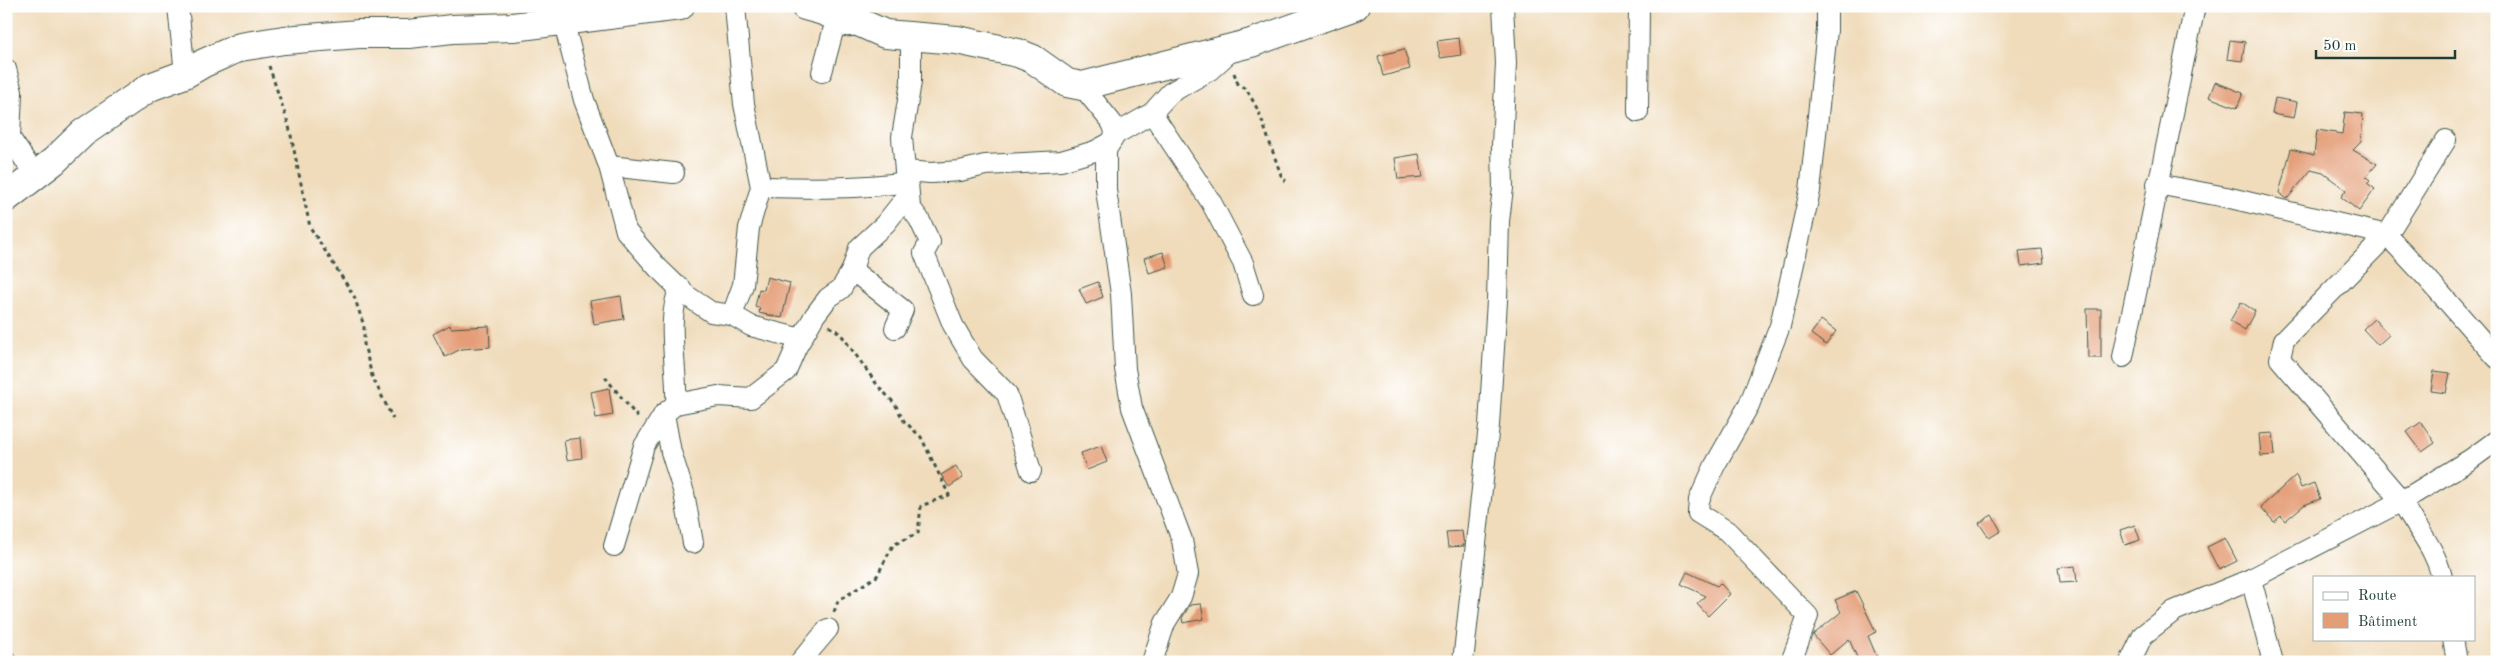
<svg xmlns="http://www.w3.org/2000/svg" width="2503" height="668" font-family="'Old Standard TT',serif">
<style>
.building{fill:#e49d77}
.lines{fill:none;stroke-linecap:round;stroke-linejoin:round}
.street-casing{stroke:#3e5548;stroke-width:22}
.secondary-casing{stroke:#3e5548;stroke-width:30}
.path{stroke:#3e5548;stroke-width:3;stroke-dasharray:4 4;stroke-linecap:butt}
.street{stroke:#fff;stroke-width:20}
.secondary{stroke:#fff;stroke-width:28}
</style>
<rect width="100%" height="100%" fill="#fff"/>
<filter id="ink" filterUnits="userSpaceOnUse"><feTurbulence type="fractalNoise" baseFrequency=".02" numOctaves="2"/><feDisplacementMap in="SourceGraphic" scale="10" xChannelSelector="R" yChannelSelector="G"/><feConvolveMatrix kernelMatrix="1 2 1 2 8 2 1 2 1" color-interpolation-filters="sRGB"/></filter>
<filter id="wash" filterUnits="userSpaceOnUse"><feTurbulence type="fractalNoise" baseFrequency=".0096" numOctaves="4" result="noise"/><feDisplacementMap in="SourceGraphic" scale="20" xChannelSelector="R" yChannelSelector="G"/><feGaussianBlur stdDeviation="1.12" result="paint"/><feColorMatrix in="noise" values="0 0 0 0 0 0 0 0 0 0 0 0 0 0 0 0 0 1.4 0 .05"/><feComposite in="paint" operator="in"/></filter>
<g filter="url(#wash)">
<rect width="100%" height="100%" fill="#f0dcbb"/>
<g id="blocks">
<!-- building -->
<g class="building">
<path d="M1459 38 1461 55 1440 58 1437 41Z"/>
<path d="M2230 40 2245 42 2242 61 2227 59Z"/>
<path d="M1404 49 1410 69 1383 76 1378 56Z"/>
<path d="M2215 82 2243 93 2237 108 2209 97Z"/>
<path d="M2275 98 2297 102 2294 118 2272 114Z"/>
<path d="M2345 112 2363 114 2361 142 2353 150 2377 164 2366 177 2370 180 2367 183 2375 189 2359 211 2341 197 2346 190 2323 173 2311 170 2287 199 2279 193 2291 149 2314 155 2317 130 2342 134Z"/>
<path d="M1419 154 1423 177 1398 179 1395 158Z"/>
<path d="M2042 249 2044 263 2021 266 2019 251Z"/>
<path d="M1163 252 1168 267 1149 273 1144 258Z"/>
<path d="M767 277 790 283 782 318 759 313 760 308 755 307 759 289 764 290Z"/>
<path d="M1098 282 1103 297 1086 304 1079 289Z"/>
<path d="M621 296 624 319 594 324 590 301Z"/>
<path d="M2241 302 2255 311 2245 330 2230 321Z"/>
<path d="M2087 309H2101V358H2088Z"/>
<path d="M2374 319 2389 335 2378 345 2363 329Z"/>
<path d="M1821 320 1836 331 1826 345 1811 334Z"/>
<path d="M450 325 451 328 489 326 490 347 461 349 445 357 433 334Z"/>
<path d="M2434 371 2450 373 2446 393 2431 391Z"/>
<path d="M609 388 613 415 596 418 591 392Z"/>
<path d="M2421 422 2435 443 2422 452 2407 432Z"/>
<path d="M2273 433 2275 455 2261 456 2259 434Z"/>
<path d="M580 438 582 458 567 460 564 440Z"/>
<path d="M1101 446 1107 462 1087 470 1081 453Z"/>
<path d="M956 466 963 478 949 487 941 475Z"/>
<path d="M2296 475 2301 488 2314 483 2320 499 2304 505 2285 521 2281 516 2274 522 2261 507Z"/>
<path d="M1992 515 2001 531 1989 538 1979 523Z"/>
<path d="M2135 525 2140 540 2125 545 2120 530Z"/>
<path d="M1462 531 1464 546 1448 547 1446 532Z"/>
<path d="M2225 538 2237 561 2219 570 2207 547Z"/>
<path d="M2075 566 2077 582 2060 583 2058 568Z"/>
<path d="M1687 572 1717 586 1720 583 1730 594 1708 616 1697 604 1706 596 1681 584Z"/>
<path d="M1856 591 1876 632 1868 636 1879 662H1859L1849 639 1830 655 1813 635 1841 612 1835 600Z"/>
<path d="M1201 604 1204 619 1183 623 1182 618 1190 605Z"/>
</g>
</g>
</g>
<g filter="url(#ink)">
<use href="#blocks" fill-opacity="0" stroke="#3e5548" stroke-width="1"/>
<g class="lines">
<defs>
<g id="street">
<path d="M178 6 185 74"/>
<path d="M563 20 584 100 609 166 626 231 657 267 686 295 711 312 732 315 751 326 801 339"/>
<path d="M911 36V82L902 137 905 171 908 182 910 207 919 219 930 242 924 253 953 325 973 359 1007 394 1031 471"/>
<path d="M6 69 12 92 10 138 35 175"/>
<path d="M822 72 836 20"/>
<path d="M1082 86 1112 123 1116 134"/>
<path d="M1638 112 1639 6"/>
<path d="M1152 113 1211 202 1243 263 1253 295"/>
<path d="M609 166 674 173"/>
<path d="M905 171 931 173 960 171 985 165 1061 161 1095 151 1110 143"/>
<path d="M2157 184 2226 197 2387 235 2427 278 2497 358"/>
<path d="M761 187C810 188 859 189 908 182"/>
<path d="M852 270 903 310 895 328"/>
<path d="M680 287C665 322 678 366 676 404L664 414 671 452 684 493 693 543"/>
<path d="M732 315 743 285 749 228 761 187 744 104 735 6"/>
<path d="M2123 357 2195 6"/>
<path d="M676 404 718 396 751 398 786 371 796 348 815 315 828 298 841 289 852 270 859 248 885 224 908 195"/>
<path d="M614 546 644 446 664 414"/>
<path d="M2442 577C2434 545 2416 529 2402 501L2280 359 2284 340 2387 235 2446 140"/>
<path d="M2251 579 2273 662"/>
<path d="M2453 639 2457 662"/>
<path d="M6 661 7 662"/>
<path d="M800 662 828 629"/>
<path d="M1152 662 1165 623 1181 597 1188 574 1182 540 1132 408 1125 369 1121 294 1106 190V150L1116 134 1152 113 1170 93 1210 70 1233 49"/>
<path d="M1463 662 1489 425 1497 301 1499 221 1503 188 1502 146 1506 63 1503 6"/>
<path d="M1791 662 1808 616 1727 531 1698 513 1699 500 1715 465 1749 405 1780 326 1810 191 1827 30V6"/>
<path d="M2130 662 2143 635 2174 611 2251 579 2402 501 2471 459 2497 440"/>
</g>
<g id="secondary">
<path d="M805 6C813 8 822 10 830 14 840 19 842 25 856 21L885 34 957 40 1018 53 1033 59 1067 83 1082 86 1251 43 1355 6"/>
<path d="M6 198 54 161 83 133 150 87 185 74 204 63 240 47 284 40 359 34H409L452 29 513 27 680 6"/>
</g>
</defs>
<!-- street casing -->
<use href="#street" class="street-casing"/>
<!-- secondary casing -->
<use href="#secondary" class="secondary-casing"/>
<!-- path -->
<g class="path">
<path d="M269 66 289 126 310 227 354 296 364 326V344L372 376 393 419"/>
<path d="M1234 73 1238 84 1247 90 1259 112 1282 178 1286 181"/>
<path d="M829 326 840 333 878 386 895 404 904 421 921 437 949 495 921 506 918 533 893 545 877 576 838 601 834 612"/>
<path d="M605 377 639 419"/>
</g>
<!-- street -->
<use href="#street" class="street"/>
<!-- secondary -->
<use href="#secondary" class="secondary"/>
</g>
</g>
<!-- margin -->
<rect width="2503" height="668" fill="none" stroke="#fff" stroke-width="25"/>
<!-- legend -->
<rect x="2313" y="576" width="162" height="65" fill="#ffffff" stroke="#a5b1ae"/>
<rect x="2323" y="592" width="25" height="8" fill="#ffffff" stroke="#a5b1ae"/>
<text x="2358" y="600" font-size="15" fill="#1f3d34">Route</text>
<rect x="2323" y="613" width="25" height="15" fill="#e49d77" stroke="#a5b1ae"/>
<text x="2358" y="626" font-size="15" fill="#1f3d34">Bâtiment</text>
<!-- scale -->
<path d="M2316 50v8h139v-8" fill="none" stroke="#1f3d34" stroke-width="2.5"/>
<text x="2323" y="50" font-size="15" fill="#1f3d34" stroke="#ffffff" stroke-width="4" paint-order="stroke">50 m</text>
</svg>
